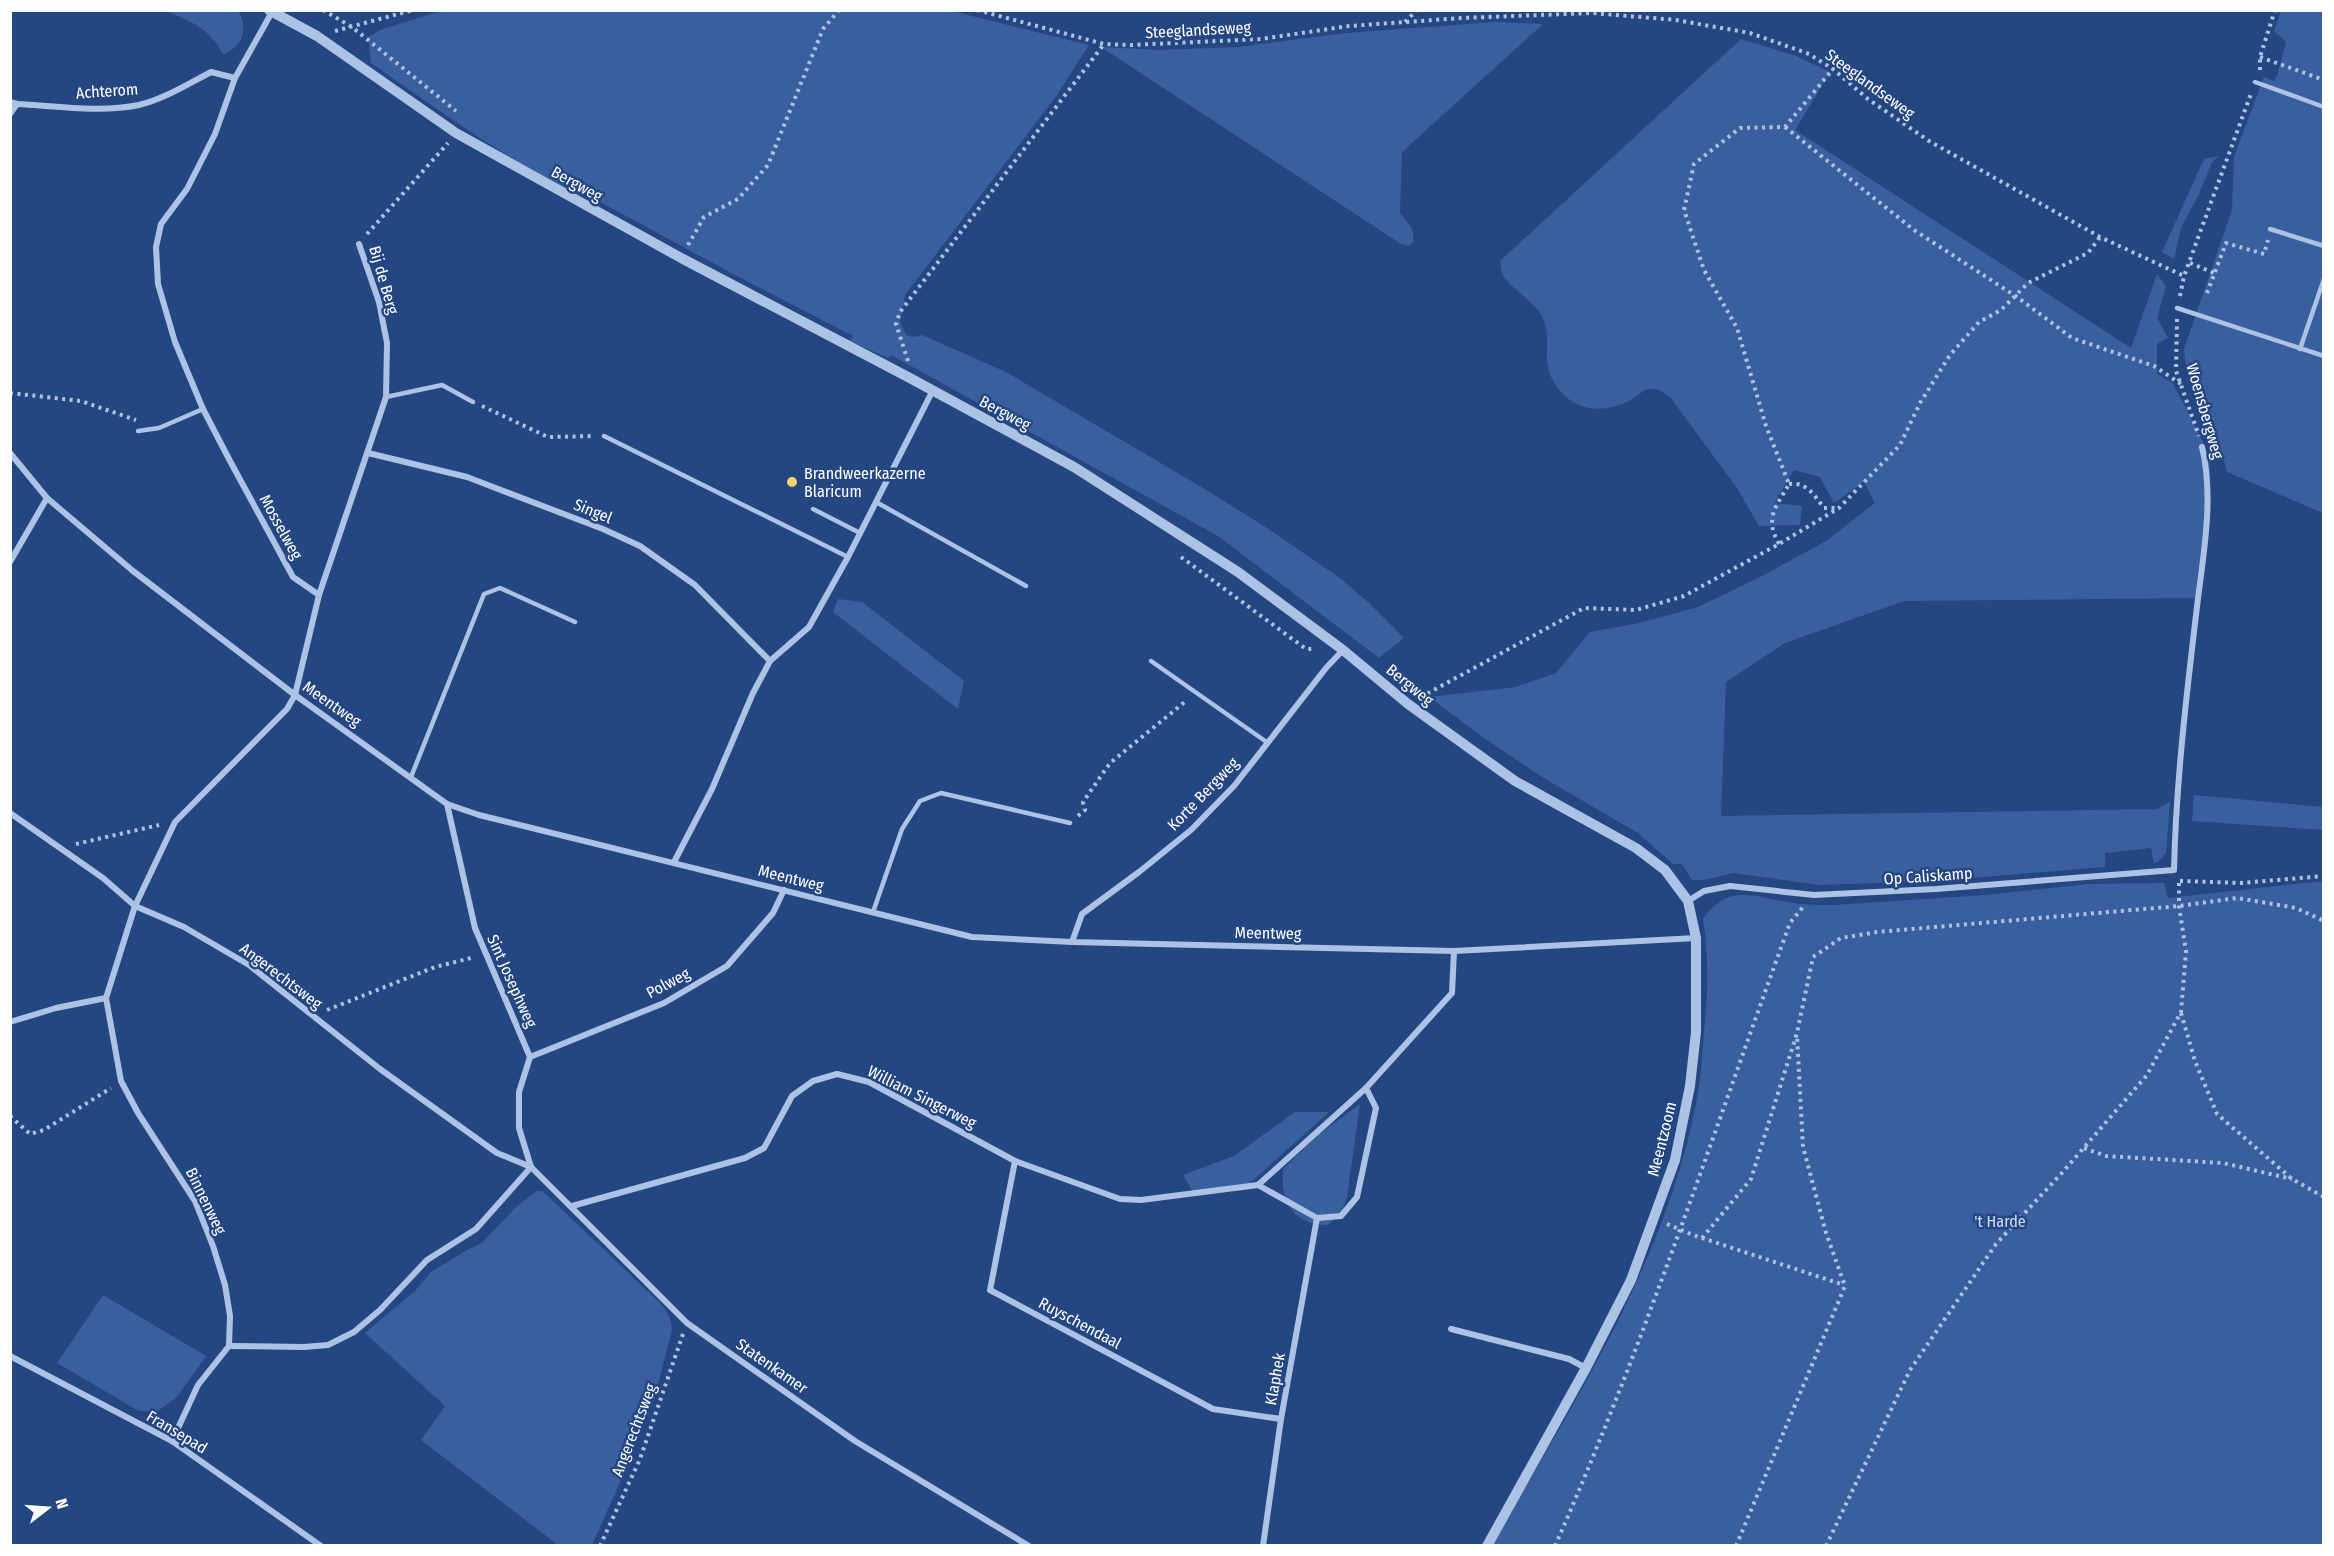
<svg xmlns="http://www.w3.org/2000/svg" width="2334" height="1556" font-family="'Fira Sans Condensed',sans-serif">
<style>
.green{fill:#3a5f9e}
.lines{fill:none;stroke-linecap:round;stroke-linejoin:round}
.path{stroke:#adc3e6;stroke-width:4;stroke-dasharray:3 4.5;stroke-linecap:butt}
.service{stroke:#adc3e6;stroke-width:4.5}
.minor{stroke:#adc3e6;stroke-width:6}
.tertiary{stroke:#adc3e6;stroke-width:10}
.poi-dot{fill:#f0d571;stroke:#254781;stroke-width:2}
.labels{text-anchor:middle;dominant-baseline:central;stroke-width:5;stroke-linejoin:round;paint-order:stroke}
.street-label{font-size:16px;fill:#fff;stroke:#254781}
.poi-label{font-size:16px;fill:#fff;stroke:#254781;text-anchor:start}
.park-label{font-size:16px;fill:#d0def5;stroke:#254781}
</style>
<rect width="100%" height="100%" fill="#254781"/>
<!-- green -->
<g class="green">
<path d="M948 10 1089 45 1057 95 905 295 900 322 906 335 915 337 922 335 1006 372 1203 488 1267 528 1340 578 1369 603 1404 638 1379 658 1218 536 891 355 888 358 850 341 853 336 737 276 591 197C570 195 552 182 533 171 477 138 424 100 371 63L368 37 380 30 440 11Z"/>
<path d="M166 11H238C249 28 243 47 223 54 210 29 191 21 166 11Z"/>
<path d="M2281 11H2323V513L2227 472C2218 429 2186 395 2184 349L2232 210 2234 157 2264 77 2274 81 2277 76 2286 42 2274 31Z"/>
<path d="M1496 22 1543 24 1402 152 1400 213C1408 223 1416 229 1413 243L1408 246 1401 244 1101 47 1159 50 1238 47 1346 33Z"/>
<path d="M1741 39 1796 56 1830 72 1795 130 2131 348 2157 274 2166 286 2157 318 2168 338 2157 344V374L2173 383 2204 444 2209 459 2210 475 2195 598 1904 601 1785 643 1726 682 1721 816 2157 809 2170 802 2166 853 2158 862 2154 863 2151 848 2105 853V867L1935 881 1819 885 1733 873 1704 880H1692L1682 864H1673L1638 833 1542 777 1484 738 1429 697 1516 687 1556 673 1590 632 1639 623 1698 607 1764 575 1826 541 1875 503 1864 482 1834 503 1820 477 1794 470 1774 503 1802 506 1800 525 1759 526 1737 488 1670 397C1664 393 1658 388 1650 389 1642 390 1640 394 1634 398 1611 412 1581 414 1562 393 1536 364 1554 346 1543 319 1535 300 1511 290 1503 275 1501 271 1501 265 1500 261Z"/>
<path d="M2219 156 2212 162 2199 194 2181 228 2174 259 2162 252 2204 159Z"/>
<path d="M838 599 862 602 964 681 958 709 833 612Z"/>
<path d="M2194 795 2323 807V830L2192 821Z"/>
<path d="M2323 881V1545L1491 1546C1569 1411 1657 1276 1692 1123 1699 1094 1702 1063 1704 1033 1708 994 1709 958 1703 919 1728 884 1751 896 1787 902 1803 905 1819 905 1834 905L1986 895 2088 884 2164 883 2168 898Z"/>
<path d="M1360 1104 1347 1197 1341 1213 1328 1225C1292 1225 1280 1201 1283 1169L1318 1135Z"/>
<path d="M1295 1112H1329L1250 1183 1194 1193 1183 1175 1234 1156Z"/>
<path d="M536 1191H542L552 1200 661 1304C668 1313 671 1318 672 1330L654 1400 631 1458 592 1545H558L421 1440 445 1406 365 1333 415 1291 431 1272 467 1250 482 1243 516 1207Z"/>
<path d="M103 1295 206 1356 177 1397 155 1413 137 1410 57 1363Z"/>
</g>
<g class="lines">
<!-- path -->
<g class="path">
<path d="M323 10 352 27 456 111"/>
<path d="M977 10 1104 44 1131 45 1261 39 1349 26 1462 18 1592 13 1676 20 1750 33 1809 54 1833 69 1868 99 1929 141 2100 237 2184 276"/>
<path d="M1405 22 1417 10"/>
<path d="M335 31 413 10"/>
<path d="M2260 57 2324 80"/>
<path d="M2260 70V57L2275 10"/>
<path d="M1785 127 1914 230 2017 297 2072 338 2154 366 2181 384"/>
<path d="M367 234 448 143"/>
<path d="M688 245 704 217 738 199 768 165 823 29 839 10"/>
<path d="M2190 263 2214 273"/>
<path d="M2207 293 2226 243 2264 254 2268 240"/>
<path d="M2180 296 2184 276 2252 91"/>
<path d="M2177 319 2176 371 2199 436"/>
<path d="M908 361 896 324 900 312 1104 44"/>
<path d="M10 393 81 401 136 420"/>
<path d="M482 406 548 437 594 436"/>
<path d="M1789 484C1807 482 1814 495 1824 508H1838"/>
<path d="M1779 544C1764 518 1776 507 1789 484L1766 426 1737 328 1704 270 1684 210 1694 164 1740 128 1785 127 1833 69"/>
<path d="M1181 557 1306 649H1314"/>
<path d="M1421 697 1584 608 1636 610 1684 596 1779 544 1839 508 1900 445 1920 403 1950 355 1979 322 2001 310 2028 283 2088 253 2100 237"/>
<path d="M1078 816 1085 810 1083 802 1110 763 1186 701"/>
<path d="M76 844 159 825"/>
<path d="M2180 881 2241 883 2324 876"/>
<path d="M327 1010 435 967 475 957"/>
<path d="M2181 1013 2195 1061 2217 1114 2292 1179 2324 1197"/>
<path d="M10 1116 30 1134 44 1130 111 1088"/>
<path d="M2084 1148 2106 1156 2223 1163 2292 1179"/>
<path d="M1667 1224 1693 1235 1844 1285"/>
<path d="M1702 1238 1751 1179 1797 1033 1813 957 1841 938 1877 932 2179 906 2237 898 2296 908 2324 921"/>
<path d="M600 1546 640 1459 683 1334"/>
<path d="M1555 1546C1645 1342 1714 1131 1790 923L1803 907"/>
<path d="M1736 1546 1845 1286 1826 1233 1803 1147 1797 1036"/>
<path d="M1826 1546 1910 1370 1996 1244 2061 1174 2147 1075 2181 1012 2186 951 2179 906V882"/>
</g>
<!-- service -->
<g class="service">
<path d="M2255 82 2324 107"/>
<path d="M2270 229 2324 246"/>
<path d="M2177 308 2324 356"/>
<path d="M2300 349 2324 279"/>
<path d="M386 397 442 385 473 402"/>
<path d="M138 431 159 428 203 409"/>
<path d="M604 436 848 557"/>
<path d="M876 502 1026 586"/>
<path d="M813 509 860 533"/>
<path d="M1151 661 1268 743"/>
<path d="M411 777 484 594 500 588 575 622"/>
<path d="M873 912 902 829 920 801 941 793 1070 823"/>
</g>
<!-- minor -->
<g class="minor">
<path d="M10 102 17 104C56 106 100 113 139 105 164 99 188 84 211 72L235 78"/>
<path d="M10 114 17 104"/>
<path d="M10 453 47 498 133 571 295 695 447 804 479 815 972 937 1072 942 1454 951 1696 938"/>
<path d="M368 453 467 477 603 529 640 546 695 585 770 661 753 693 712 789 674 862"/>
<path d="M10 562 47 498"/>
<path d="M319 595 386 397 387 343 379 302 359 244"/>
<path d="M770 661 809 627 848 557 932 392"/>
<path d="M447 804 475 928 530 1057 519 1092V1128L531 1167"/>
<path d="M10 813 103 878 135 906 184 927 249 965 380 1069 497 1153 531 1167 687 1323 855 1441 1029 1546"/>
<path d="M1688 901 1704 891 1730 886 1814 895 1936 889 2174 870C2176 784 2186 699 2196 615 2202 560 2215 501 2202 447"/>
<path d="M1072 942 1082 914 1139 872 1191 830 1234 786 1326 668 1343 650"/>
<path d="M10 1022 56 1008 106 998"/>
<path d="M530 1057 664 1003 727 966 773 913 784 890"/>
<path d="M1015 1161 990 1290 1213 1409 1281 1419"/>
<path d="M1258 1185 1317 1218 1341 1216 1357 1197 1376 1108 1366 1088"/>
<path d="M572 1206 745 1158 764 1148 792 1096 813 1081 837 1074 869 1082 1015 1161 1120 1199 1141 1200 1258 1185 1366 1088 1452 993 1454 951"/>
<path d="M1451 1329 1569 1359 1586 1368"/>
<path d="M229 1346 230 1316 225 1285 213 1246 195 1201 138 1113 121 1081 106 998 135 906 175 822 287 709 295 695 319 595 293 577 230 461 203 409 175 342 158 284 156 247 161 224 187 189 215 134 235 78 272 12"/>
<path d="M229 1346 304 1347 328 1345 354 1332 380 1310 427 1260 476 1229 531 1167"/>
<path d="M10 1356 172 1441 321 1546"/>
<path d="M172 1441 198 1385 229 1346"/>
<path d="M1263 1546 1281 1419 1317 1218"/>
</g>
<!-- tertiary -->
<path class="tertiary" d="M269 10 317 36 456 133 683 259 908 377 1074 467 1238 572 1343 650 1408 704 1515 781 1636 848 1665 870 1688 901 1696 938V1032L1690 1086 1675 1160 1631 1280 1586 1368 1487 1546"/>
</g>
<!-- markers -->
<circle class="poi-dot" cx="792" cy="482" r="6"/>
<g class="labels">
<!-- street labels -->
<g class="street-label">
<text transform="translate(1198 30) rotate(-3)">Steeglandseweg</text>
<text transform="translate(1870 84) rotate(36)">Steeglandseweg</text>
<text transform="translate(107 91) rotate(-4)">Achterom</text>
<text transform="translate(577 184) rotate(29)">Bergweg</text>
<text transform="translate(384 280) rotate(74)">Bij de Berg</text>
<text transform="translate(2205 411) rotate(74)">Woensbergweg</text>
<text transform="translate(1005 413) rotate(28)">Bergweg</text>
<text transform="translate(593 511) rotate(22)">Singel</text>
<text transform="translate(281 527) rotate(61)">Mosselweg</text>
<text transform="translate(1410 685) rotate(39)">Bergweg</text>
<text transform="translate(332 704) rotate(35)">Meentweg</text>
<text transform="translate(1203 794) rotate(-46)">Korte Bergweg</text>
<text transform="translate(1928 876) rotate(-4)">Op Caliskamp</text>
<text transform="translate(791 878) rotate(14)">Meentweg</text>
<text transform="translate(1268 933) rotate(1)">Meentweg</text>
<text transform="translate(281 976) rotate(37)">Angerechtsweg</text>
<text transform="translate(512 981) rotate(66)">Sint Josephweg</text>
<text transform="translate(668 983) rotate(-28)">Polweg</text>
<text transform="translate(922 1097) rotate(27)">William Singerweg</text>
<text transform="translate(1662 1139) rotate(-76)">Meentzoom</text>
<text transform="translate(206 1201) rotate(64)">Binnenweg</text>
<text transform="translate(1080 1323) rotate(28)">Ruyschendaal</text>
<text transform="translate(772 1366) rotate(35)">Statenkamer</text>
<text transform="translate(1275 1379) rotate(-80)">Klaphek</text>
<text transform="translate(634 1430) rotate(-69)">Angerechtsweg</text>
<text transform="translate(177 1432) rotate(31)">Fransepad</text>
</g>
<!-- poi labels -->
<g class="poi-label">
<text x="804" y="473">Brandweerkazerne<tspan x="804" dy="18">Blaricum</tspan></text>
</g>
<!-- park labels -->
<g class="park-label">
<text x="2000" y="1221">'t Harde</text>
</g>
</g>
<!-- border -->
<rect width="2334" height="1556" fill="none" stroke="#ffffff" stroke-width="24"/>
<!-- north arrow -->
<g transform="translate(48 1508) rotate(73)" stroke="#254781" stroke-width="4.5" paint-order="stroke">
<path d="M0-4.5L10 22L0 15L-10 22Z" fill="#ffffff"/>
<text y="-9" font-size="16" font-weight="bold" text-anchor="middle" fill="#ffffff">N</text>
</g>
</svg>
